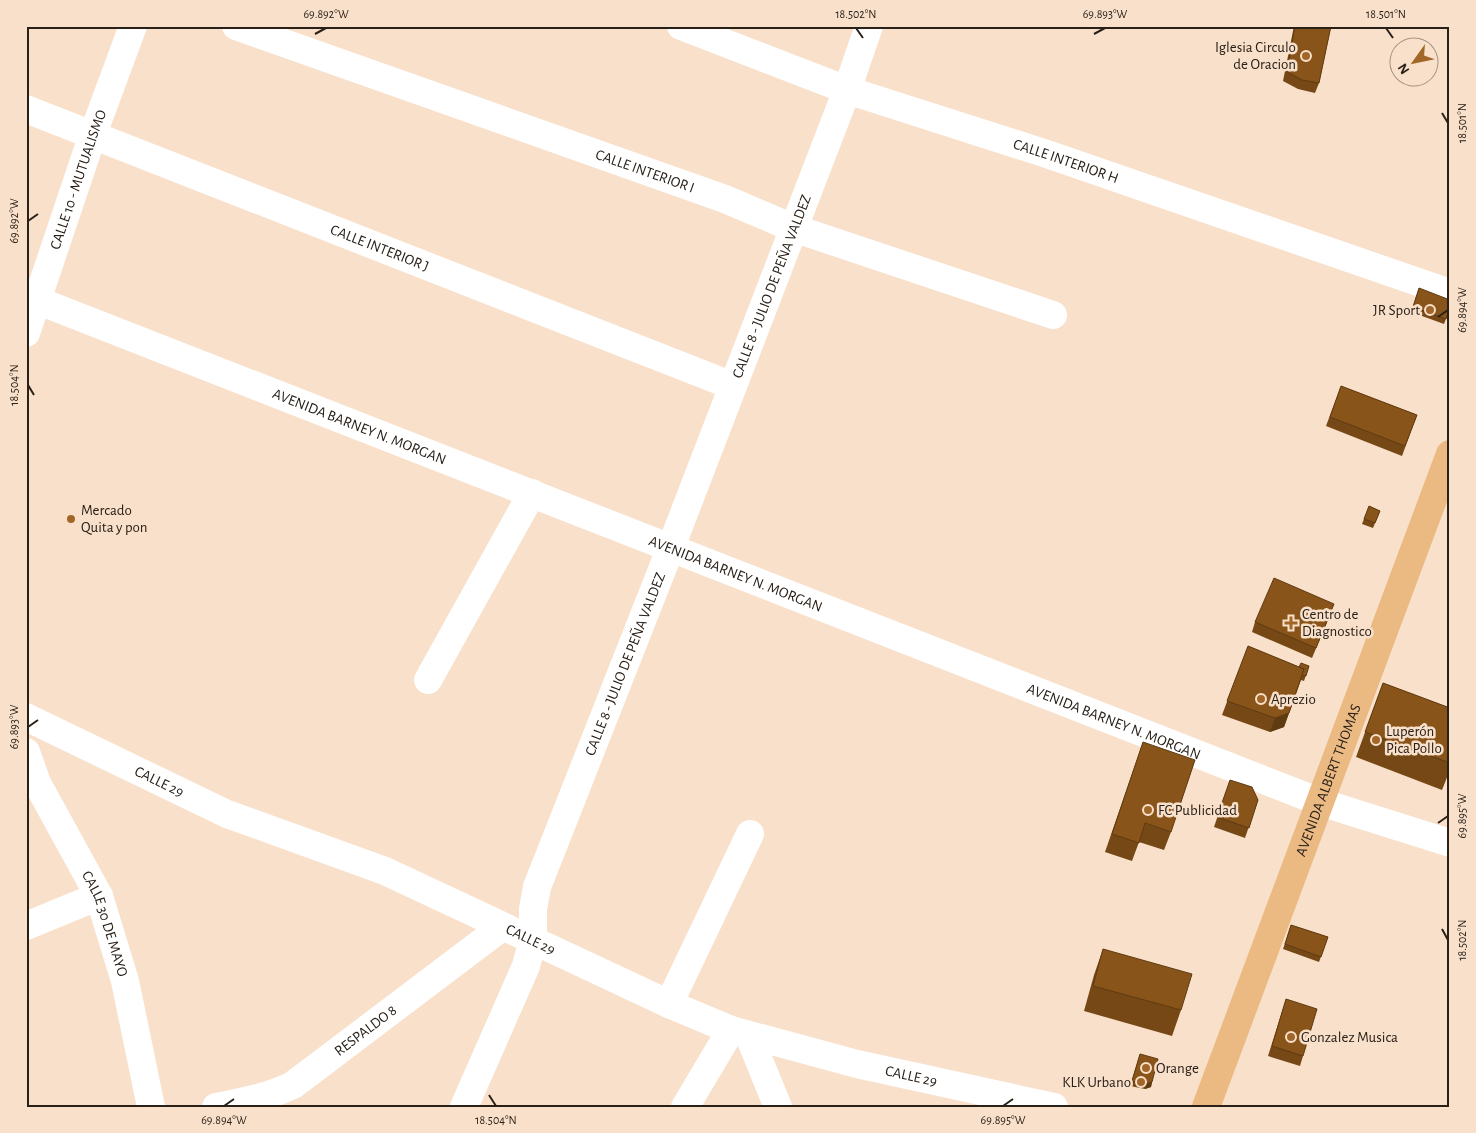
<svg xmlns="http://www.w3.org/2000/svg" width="1476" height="1133" font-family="'Alegreya Sans',sans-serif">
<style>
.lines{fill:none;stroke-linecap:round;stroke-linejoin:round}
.minor{stroke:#fff;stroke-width:28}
.major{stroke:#ebba83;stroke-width:28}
.wall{fill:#754816}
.shaded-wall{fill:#5f3b12}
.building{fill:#885419;stroke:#5f3b12}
.ticks{fill:none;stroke:#292018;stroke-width:2}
.poi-dot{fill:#a26728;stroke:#f9e0ca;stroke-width:2}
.labels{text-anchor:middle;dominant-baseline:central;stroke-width:5;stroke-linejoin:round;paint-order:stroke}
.poi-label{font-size:15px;fill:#292018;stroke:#f9e0ca;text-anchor:start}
.street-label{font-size:15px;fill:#292018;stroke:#f9e0ca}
.neatline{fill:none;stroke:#292018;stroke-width:2}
.ticks-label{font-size:12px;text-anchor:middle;fill:#292018}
</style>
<rect width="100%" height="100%" fill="#f9e0ca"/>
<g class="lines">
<!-- minor -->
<g class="minor">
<path id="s1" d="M236 26 725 199 793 228 1053 315"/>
<path id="s2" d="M681 26 847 90 1044 153 1450 293"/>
<path id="s3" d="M26 109 733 386"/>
<path id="s4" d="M26 296 1320 802 1450 843"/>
<path id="s5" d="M26 333 93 134 133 26"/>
<path d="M428 680 532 493"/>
<path id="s6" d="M26 717 227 814 385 871 669 1004 731 1030 857 1064 1054 1107"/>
<path id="s7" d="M26 752 37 783 99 896 125 981 151 1107"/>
<path d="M26 926 99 896"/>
<path d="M669 1004 750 834"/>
<path d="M749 1036 778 1107"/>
<path id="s8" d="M216 1107C243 1102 268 1097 293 1085L502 927"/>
<path id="s9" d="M464 1107 526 966 533 939V909L537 887 671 547 847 90 869 26"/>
<path d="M685 1107 731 1030"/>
</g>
<!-- major -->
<path class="major" id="s10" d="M1206 1107 1450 454"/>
</g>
<!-- wall -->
<g class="wall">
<path d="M1294 26H1331L1319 83 1315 93 1298 89 1283 81Z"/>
<path d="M1419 288 1450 308 1444 324 1411 312Z"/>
<path d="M1341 386 1417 415 1402 456 1326 426Z"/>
<path d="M1369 506 1380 511 1373 528 1362 524Z"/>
<path d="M1331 613 1312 658 1252 632 1255 622Z"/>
<path d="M1248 646 1299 667 1309 666 1304 681 1301 680 1284 727 1270 732 1222 715Z"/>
<path d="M1383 683 1450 708V770L1442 790 1356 757Z"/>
<path d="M1143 742 1171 832 1164 850 1139 842 1132 861 1105 852Z"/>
<path d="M1230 780 1258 800 1245 838 1214 827Z"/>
<path d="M1291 925 1328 937 1319 962 1283 949Z"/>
<path d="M1103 949 1181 1010 1172 1036 1084 1011 1094 975Z"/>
<path d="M1286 999 1303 1056 1300 1066 1268 1056Z"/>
<path d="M1140 1054 1152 1082 1151 1087 1145 1089 1130 1086Z"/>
</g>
<!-- shaded-wall -->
<g class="shaded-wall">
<path d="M1289 713 1284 727 1270 732 1275 718Z"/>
<path d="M1152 1082 1151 1087 1145 1089 1146 1084Z"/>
</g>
<!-- building -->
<g class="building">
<path d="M1295 26H1331L1319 83 1302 80 1287 72Z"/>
<path d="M1419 288 1450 300V308L1446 319 1413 307Z"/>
<path d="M1341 386 1417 415 1405 446 1330 417Z"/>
<path d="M1369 506 1380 511 1375 523 1364 519Z"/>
<path d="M1274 578 1334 604 1316 648 1255 622Z"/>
<path d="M1248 646 1304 669 1289 713 1275 718 1227 701Z"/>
<path d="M1301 663 1309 666 1306 676 1302 675 1304 669 1299 667Z"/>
<path d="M1383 683 1450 708V763L1365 732Z"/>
<path d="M1143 742 1195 760 1171 832 1145 823 1139 843 1112 834Z"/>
<path d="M1230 780 1252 787 1258 800 1249 828 1217 817Z"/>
<path d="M1291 925 1328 937 1321 957 1285 944Z"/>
<path d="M1103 949 1192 974 1181 1010 1093 986Z"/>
<path d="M1286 999 1317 1009 1303 1056 1272 1046Z"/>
<path d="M1140 1054 1158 1059 1152 1082 1146 1084 1132 1081Z"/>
</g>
<!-- ticks -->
<path class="ticks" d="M856 28 863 38M1386 28 1393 38M315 34 326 28M1094 34 1105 28M1442 113 1448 123M28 221 38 214M1438 317 1448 310M28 385 34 395M28 727 38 720M1438 823 1448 816M1442 929 1448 940M489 1095 496 1106M224 1106 234 1099M1003 1106 1013 1099"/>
<!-- markers -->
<g class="poi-dot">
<circle cx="1306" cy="56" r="5"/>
<circle cx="1430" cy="310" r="5"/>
<circle cx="71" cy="519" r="5"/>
<path d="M1288.5 615.5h5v5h5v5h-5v5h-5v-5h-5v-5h5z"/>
<circle cx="1261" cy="699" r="5"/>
<circle cx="1376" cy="740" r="5"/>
<circle cx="1148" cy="810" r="5"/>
<circle cx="1291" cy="1037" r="5"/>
<circle cx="1146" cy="1068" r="5"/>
<circle cx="1141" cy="1082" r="5"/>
</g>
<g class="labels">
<!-- poi labels -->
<g class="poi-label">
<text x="1296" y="47" text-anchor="end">Iglesia Circulo<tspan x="1296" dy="17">de Oracion</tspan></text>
<text x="1420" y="310" text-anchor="end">JR Sport</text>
<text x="81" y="510">Mercado<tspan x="81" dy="17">Quita y pon</tspan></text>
<text x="1302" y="614">Centro de<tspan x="1302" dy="17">Diagnostico</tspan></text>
<text x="1271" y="699">Aprezio</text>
<text x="1386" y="731">Luperón<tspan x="1386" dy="17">Pica Pollo</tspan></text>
<text x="1158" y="810">FC Publicidad</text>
<text x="1301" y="1037">Gonzalez Musica</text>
<text x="1156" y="1068">Orange</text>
<text x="1131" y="1082" text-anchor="end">KLK Urbano</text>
</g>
<!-- street labels -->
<g class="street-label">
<text stroke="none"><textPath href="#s2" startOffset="408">CALLE INTERIOR H</textPath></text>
<text stroke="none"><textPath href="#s1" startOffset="434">CALLE INTERIOR I</textPath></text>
<text stroke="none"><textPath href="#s5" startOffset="162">CALLE 10 - MUTUALISMO</textPath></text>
<text stroke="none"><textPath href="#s3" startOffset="380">CALLE INTERIOR J</textPath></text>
<text stroke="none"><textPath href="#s9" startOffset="879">CALLE 8 - JULIO DE PEÑA VALDEZ</textPath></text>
<text stroke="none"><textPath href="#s4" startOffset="358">AVENIDA BARNEY N. MORGAN</textPath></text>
<text stroke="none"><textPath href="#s4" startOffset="762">AVENIDA BARNEY N. MORGAN</textPath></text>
<text stroke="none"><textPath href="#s9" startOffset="474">CALLE 8 - JULIO DE PEÑA VALDEZ</textPath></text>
<text stroke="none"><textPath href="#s4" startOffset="1168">AVENIDA BARNEY N. MORGAN</textPath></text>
<text stroke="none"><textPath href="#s10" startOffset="349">AVENIDA ALBERT THOMAS</textPath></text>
<text stroke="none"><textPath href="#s6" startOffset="148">CALLE 29</textPath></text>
<text stroke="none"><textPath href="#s7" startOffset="190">CALLE 30 DE MAYO</textPath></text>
<text stroke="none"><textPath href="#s6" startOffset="552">CALLE 29</textPath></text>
<text stroke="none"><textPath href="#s8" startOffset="171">RESPALDO 8</textPath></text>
<text stroke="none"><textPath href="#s6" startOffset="958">CALLE 29</textPath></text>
</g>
</g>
<!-- border -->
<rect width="1476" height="1133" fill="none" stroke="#f9e0ca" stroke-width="55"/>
<!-- north arrow -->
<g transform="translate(1414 62) rotate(237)"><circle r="24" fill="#f9e0ca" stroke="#a69383"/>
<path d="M0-4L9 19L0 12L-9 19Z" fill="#a26728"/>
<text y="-8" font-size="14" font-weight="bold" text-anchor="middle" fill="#292018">N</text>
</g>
<rect x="28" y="28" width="1420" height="1078" class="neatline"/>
<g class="ticks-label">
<text x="326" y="18">69.892°W</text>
<text x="856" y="18">18.502°N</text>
<text x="1105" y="18">69.893°W</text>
<text x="1386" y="18">18.501°N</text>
<text transform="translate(1462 123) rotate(-90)" y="4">18.501°N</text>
<text transform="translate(14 221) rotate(-90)" y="4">69.892°W</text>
<text transform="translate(1462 310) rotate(-90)" y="4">69.894°W</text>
<text transform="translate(14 385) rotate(-90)" y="4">18.504°N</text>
<text transform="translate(14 727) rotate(-90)" y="4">69.893°W</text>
<text transform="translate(1462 816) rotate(-90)" y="4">69.895°W</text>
<text transform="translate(1462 940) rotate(-90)" y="4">18.502°N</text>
<text x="224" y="1124">69.894°W</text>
<text x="496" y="1124">18.504°N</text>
<text x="1003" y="1124">69.895°W</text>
</g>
</svg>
